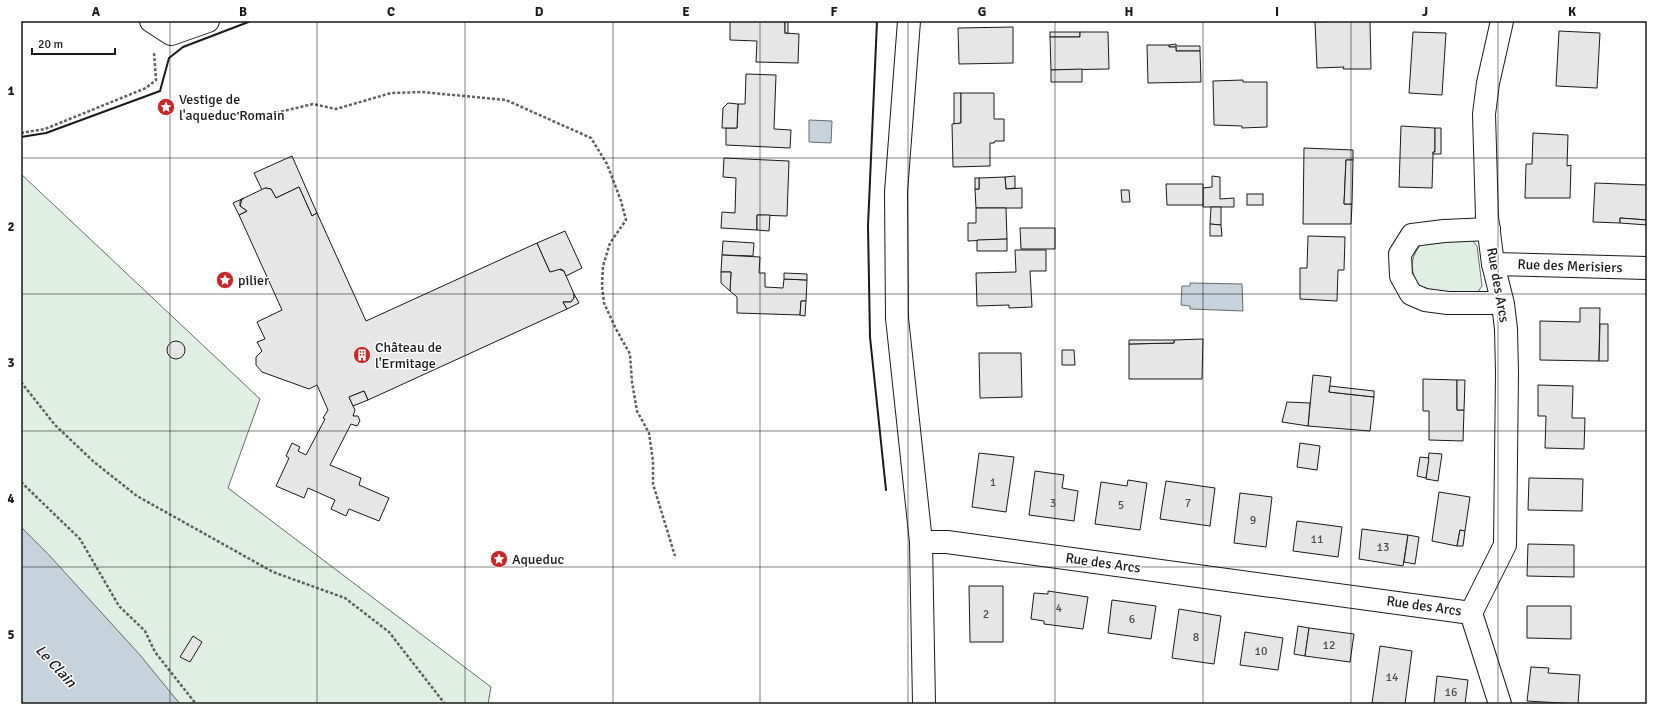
<svg xmlns="http://www.w3.org/2000/svg" width="1668" height="725" font-family="Signika,sans-serif">
<style>
.green{fill:#e0efe3;stroke:#6a6a6a}
.water{fill:#c6d2dc;stroke:#6a6a6a}
.building{fill:#e6e6e6;stroke:#1a1a1a}
.lines{fill:none;stroke-linecap:round;stroke-linejoin:round}
.street-casing{stroke:#1a1a1a;stroke-width:24}
.path{stroke:#5f5f5f;stroke-width:2.5;stroke-dasharray:3 2;stroke-linecap:butt}
.street{stroke:#fff;stroke-width:22}
.wall{stroke:#1a1a1a;stroke-width:2}
.grid{fill:none;stroke:#1a1a1a;stroke-width:1;stroke-opacity:0.55}
.labels{text-anchor:middle;dominant-baseline:central;stroke-width:3;stroke-linejoin:round;paint-order:stroke}
.number-label{font-size:12px;fill:#4d4d4d}
.poi-label{font-size:14px;fill:#1a1a1a;stroke:#fff;text-anchor:start}
.street-label{font-size:14px;fill:#1a1a1a;stroke:#fff}
.water-label{font-size:15px;font-style:italic;fill:#1a1a1a;stroke:#fff}
.neatline{fill:none;stroke:#1a1a1a;stroke-width:1.5}
.grid-label{font-size:13px;text-anchor:middle;font-weight:bold;fill:#1a1a1a}
</style>
<rect width="100%" height="100%" fill="#fff"/>
<!-- green -->
<g class="green">
<path d="M21 174 260 399 228 488 491 687 488 704H21Z"/>
<path d="M1472 240 1477 246 1482 286 1477 293 1469 296 1421 290C1410 273 1408 258 1423 242Z"/>
</g>
<!-- water -->
<g class="water">
<path d="M809 120 832 121 831 143 809 142Z"/>
<path d="M1190 283 1242 284 1243 311 1190 309V306L1181 305 1182 286H1190Z"/>
<path d="M21 527 49 555 140 655 180 704H21Z"/>
</g>
<!-- building -->
<g class="building">
<path d="M730 21H785V33L799 34 798 63 756 62 757 41 730 40Z"/>
<rect x="785" y="21" width="3" height="12"/>
<path d="M1343 21H1370L1371 69H1343L1344 67 1317 68 1315 22Z"/>
<path d="M1013 27V63L959 64 958 28Z"/>
<path d="M1559 31 1600 33 1597 88 1556 86Z"/>
<rect x="1050" y="32" width="30" height="5"/>
<path d="M1080 32H1108L1109 69 1051 70 1050 37H1080Z"/>
<path d="M1413 32 1446 33 1442 95 1409 93Z"/>
<path d="M1176 44V46H1200V51H1176V47H1169V45Z"/>
<path d="M1147 45H1169V47H1176V51H1200L1201 82 1148 83Z"/>
<path d="M1082 69V82H1051V70Z"/>
<path d="M746 74 776 75 774 129 791 130 790 148 726 145V128H737L738 104H745Z"/>
<path d="M1243 80V82H1267V127L1242 128V126L1214 125 1213 81Z"/>
<path d="M954 93H961V123L954 124Z"/>
<path d="M961 93H994V119H1004V141H995L994 143H990V166L953 167 952 124 961 123Z"/>
<path d="M728 103 738 104 737 128H722L723 108Z"/>
<path d="M1401 126 1435 128V152H1433V154L1432 188 1399 187Z"/>
<path d="M1435 128H1441V154H1433V152H1435Z"/>
<path d="M1533 133 1568 135 1567 166 1571 165 1570 198H1525L1526 164H1532Z"/>
<path d="M1304 148 1353 150V160H1346L1344 204H1352L1351 224H1303Z"/>
<path d="M292 156 317 213 312 216 299 187 276 198 271 189 266 188 262 190 254 173Z"/>
<path d="M724 158 789 161 787 216 757 215V230L721 228 722 212 735 213 736 178 723 177Z"/>
<path d="M1346 160H1353L1352 204H1344Z"/>
<path d="M1015 176V188L1006 189 1005 177Z"/>
<path d="M1212 176 1220 177V199L1234 198V207H1203V188L1212 187Z"/>
<path d="M1005 177 1006 189 1022 188V208H976L975 189H979V178Z"/>
<rect x="975" y="178" width="4" height="11"/>
<path d="M1595 183 1647 185V220L1620 218V223L1593 222Z"/>
<path d="M1166 184H1203V205H1167Z"/>
<path d="M299 187 312 216 317 213 366 321 537 243 550 272 558 269 564 271 574 294V298L571 302H563L567 309 368 400 364 391 349 397 355 410 353 416H358L360 421 357 426 351 424 330 465 361 478 359 485 389 498 379 521 349 509 346 516 331 509 335 500 308 488 304 498 276 486 289 458 286 456 292 443 300 447 298 451 306 455 325 419 323 418 328 410 317 385 309 389 262 372 256 365V357L262 351 257 342 265 339 257 322 282 310 239 215 247 211 240 206 242 199 265 188 271 189 276 198Z"/>
<path d="M1121 190H1129L1130 202H1122Z"/>
<rect x="1247" y="194" width="16" height="11"/>
<path d="M244 198 240 201V206L247 211 239 215 233 203Z"/>
<path d="M1211 207H1221V225L1210 224Z"/>
<path d="M976 208H1006L1007 239 968 241V223H976Z"/>
<path d="M757 215H770L769 231 757 230Z"/>
<path d="M1620 218 1647 220V225L1620 223Z"/>
<path d="M1210 224 1221 225 1222 236H1210Z"/>
<path d="M1020 228H1055V249H1021Z"/>
<path d="M565 231 582 268 566 276 564 271 561 269 550 272 537 243Z"/>
<path d="M1308 236 1345 237 1344 270H1338L1337 301 1300 299V268H1307Z"/>
<path d="M1007 239V251H977V240Z"/>
<path d="M723 241 754 243 753 256 722 255Z"/>
<path d="M1015 250H1046V271H1030L1032 307 1009 308V305L977 306 976 273 1016 272Z"/>
<path d="M722 255 760 257 759 273H765V287L783 288 784 279 807 280 806 301H801L800 315 737 313V297L730 291 731 272H721Z"/>
<path d="M721 272H731L730 291 721 283Z"/>
<path d="M784 273 807 274V280L784 279Z"/>
<path d="M574 294 579 303 567 309 563 302H571L574 298Z"/>
<path d="M801 301H806L805 316 800 315Z"/>
<path d="M1580 308H1600L1599 361 1540 360V321L1580 322Z"/>
<path d="M1600 324H1608V361H1599Z"/>
<path d="M1203 339 1202 379H1129V344L1174 343V340Z"/>
<path d="M1129 340H1174V343L1129 344Z"/>
<circle cx="176" cy="350" r="9"/>
<path d="M1062 350H1074L1075 365H1062Z"/>
<path d="M979 353H1021L1022 397 980 398Z"/>
<path d="M1313 375 1331 377 1329 392 1374 397 1370 431 1308 426Z"/>
<path d="M1423 379 1457 380V410H1464L1463 441 1429 440V411H1423Z"/>
<path d="M1457 380H1465L1464 410H1457Z"/>
<path d="M1538 385 1573 386 1572 418H1585L1584 449 1545 448 1546 416H1538Z"/>
<path d="M1330 386 1374 391V397L1329 392Z"/>
<path d="M364 391 368 400 353 406 349 397Z"/>
<path d="M1287 402 1310 403 1308 426 1282 422Z"/>
<path d="M1300 443 1320 446 1317 470 1297 467Z"/>
<path d="M979 453 1014 457 1006 512 972 507Z"/>
<path d="M1429 453 1442 454 1438 481 1426 479Z"/>
<path d="M1420 457 1429 458 1426 478 1417 476Z"/>
<path d="M1035 471 1064 475 1062 488 1078 491 1074 521 1029 515Z"/>
<path d="M1529 478 1583 479 1582 511 1528 510Z"/>
<path d="M1128 480 1147 483 1140 530 1095 524 1101 482 1127 486Z"/>
<path d="M1166 481 1215 488 1210 526 1160 519Z"/>
<path d="M1439 492 1470 497 1465 531 1460 530 1457 546 1432 541Z"/>
<path d="M1240 493 1272 497 1266 547 1234 543Z"/>
<path d="M1297 521 1342 527 1338 557 1293 551Z"/>
<path d="M1362 529 1408 535 1403 566 1359 559Z"/>
<path d="M1460 530 1465 531 1463 546H1457Z"/>
<path d="M1408 535 1419 537 1415 564 1404 562Z"/>
<path d="M1528 544 1574 545V577L1527 576Z"/>
<path d="M969 586H1003V642H970Z"/>
<path d="M1048 591 1088 597 1083 629 1044 624V621L1031 619 1034 593 1048 594Z"/>
<path d="M1112 600 1156 606 1151 639 1108 633Z"/>
<path d="M1527 606H1571V639L1527 638Z"/>
<path d="M1179 609 1221 616 1214 664 1172 658Z"/>
<path d="M1298 626 1309 628 1305 656 1294 654Z"/>
<path d="M1309 628 1354 634 1350 662 1305 656Z"/>
<path d="M1245 632 1283 638 1278 670 1240 665Z"/>
<path d="M193 636 202 642 190 662 180 657Z"/>
<path d="M1380 646 1412 651 1405 704 1372 703Z"/>
<path d="M1531 667 1549 668 1548 673 1580 675 1578 704 1527 701Z"/>
<path d="M1437 676 1468 680 1465 704H1434Z"/>
</g>
<g class="lines">
<defs>
<g id="street">
<path d="M151 21 171 34 208 21"/>
<path d="M909 21 896 192 897 318 921 542 924 704"/>
<path d="M1489 229 1444 231 1412 235 1400 254 1401 276 1411 294 1425 300 1448 303H1502"/>
<path d="M1493 264 1647 268"/>
<path d="M921 542H947L1471 613 1505 545 1507 373 1506 329 1503 304 1493 264 1487 217 1484 114 1488 83 1502 21"/>
<path d="M1471 613 1500 704"/>
</g>
</defs>
<!-- street casing -->
<use href="#street" class="street-casing"/>
<!-- path -->
<g class="path">
<path d="M237 113 258 117 313 104 336 109 391 93 422 92 506 100 591 138 607 164 621 201 626 220 610 243 603 266 602 286 604 303 616 329 630 354 632 382 637 411 649 433 653 461V484L675 556"/>
<path d="M21 133 45 129 146 88 156 80 154 53"/>
<path d="M21 382 55 425 94 462 137 496 273 572 345 598 389 632 445 704"/>
<path d="M21 482 80 539 119 606 145 631 155 652 196 704"/>
</g>
<!-- street -->
<use href="#street" class="street"/>
<!-- wall -->
<g class="wall">
<path d="M877 21 868 226 870 337 886 490"/>
<path d="M21 137 46 133 160 91 169 58 183 47 251 21"/>
</g>
</g>
<!-- grid -->
<path class="grid" d="M170 21V704M317 21V704M465 21V704M613 21V704M760 21V704M908 21V704M1055 21V704M1203 21V704M1351 21V704M1498 21V704M21 158H1647M21 294H1647M21 431H1647M21 567H1647"/>
<!-- icons -->
<defs>
<symbol id="sight-disc" viewBox="-11 -11 22 22"><circle r="9.5" fill="#c62828" stroke="#fff"/><path d="M0-6L1.8-2.2L6-1.7L2.9 1.2L3.7 5.4L0 3.3L-3.7 5.4L-2.9 1.2L-6-1.7L-1.8-2.2Z" fill="#fff"/></symbol>
<symbol id="building-disc" viewBox="-11 -11 22 22"><circle r="9.5" fill="#c62828" stroke="#fff"/><path d="M-4-6H4V6H1V3H-1V6H-4ZM-2.5-4.3h1.7v1.8h-1.7ZM.8-4.3h1.7v1.8H.8ZM-2.5-1h1.7V.8h-1.7ZM.8-1h1.7V.8H.8Z" fill="#fff"/></symbol>
</defs>
<g fill-rule="evenodd">
<use href="#sight-disc" x="156" y="97" width="20" height="20"/>
<use href="#sight-disc" x="215" y="270" width="20" height="20"/>
<use href="#building-disc" x="352" y="345" width="20" height="20"/>
<use href="#sight-disc" x="489" y="549" width="20" height="20"/>
</g>
<g class="labels">
<!-- number labels -->
<g class="number-label">
<text x="993" y="482">1</text>
<text x="1053" y="503">3</text>
<text x="1188" y="503">7</text>
<text x="1121" y="505">5</text>
<text x="1253" y="520">9</text>
<text x="1317" y="539">11</text>
<text x="1383" y="547">13</text>
<text x="1059" y="608">4</text>
<text x="986" y="614">2</text>
<text x="1132" y="619">6</text>
<text x="1196" y="637">8</text>
<text x="1329" y="645">12</text>
<text x="1261" y="651">10</text>
<text x="1392" y="677">14</text>
<text x="1451" y="692">16</text>
</g>
<!-- poi labels -->
<g class="poi-label">
<text x="179" y="99">Vestige de<tspan x="179" dy="16">l'aqueduc Romain</tspan></text>
<text x="238" y="280">pilier</text>
<text x="375" y="347">Château de<tspan x="375" dy="16">l'Ermitage</tspan></text>
<text x="512" y="559">Aqueduc</text>
</g>
<!-- street labels -->
<g class="street-label">
<text transform="translate(1570 266) rotate(2)">Rue des Merisiers</text>
<text transform="translate(1498 285) rotate(80)">Rue des Arcs</text>
<text transform="translate(1103 563) rotate(8)">Rue des Arcs</text>
<text transform="translate(1424 606) rotate(8)">Rue des Arcs</text>
</g>
<!-- water labels -->
<g class="water-label">
<text transform="translate(56 666) rotate(47)">Le Clain</text>
</g>
</g>
<!-- border -->
<rect width="1668" height="725" fill="none" stroke="#ffffff" stroke-width="44"/>
<!-- scale -->
<path d="M32 48v6h83v-6" fill="none" stroke="#1a1a1a" stroke-width="2"/>
<text x="38" y="48" font-size="12" fill="#1a1a1a" stroke="#ffffff" stroke-width="3" paint-order="stroke">20 m</text>
<rect x="22" y="22" width="1624" height="681" class="neatline"/>
<g class="grid-label">
<text x="96" y="16">A</text>
<text x="243" y="16">B</text>
<text x="391" y="16">C</text>
<text x="539" y="16">D</text>
<text x="686" y="16">E</text>
<text x="834" y="16">F</text>
<text x="982" y="16">G</text>
<text x="1129" y="16">H</text>
<text x="1277" y="16">I</text>
<text x="1425" y="16">J</text>
<text x="1572" y="16">K</text>
<text x="11" y="95">1</text>
<text x="11" y="231">2</text>
<text x="11" y="367">3</text>
<text x="11" y="503">4</text>
<text x="11" y="639">5</text>
</g>
</svg>
